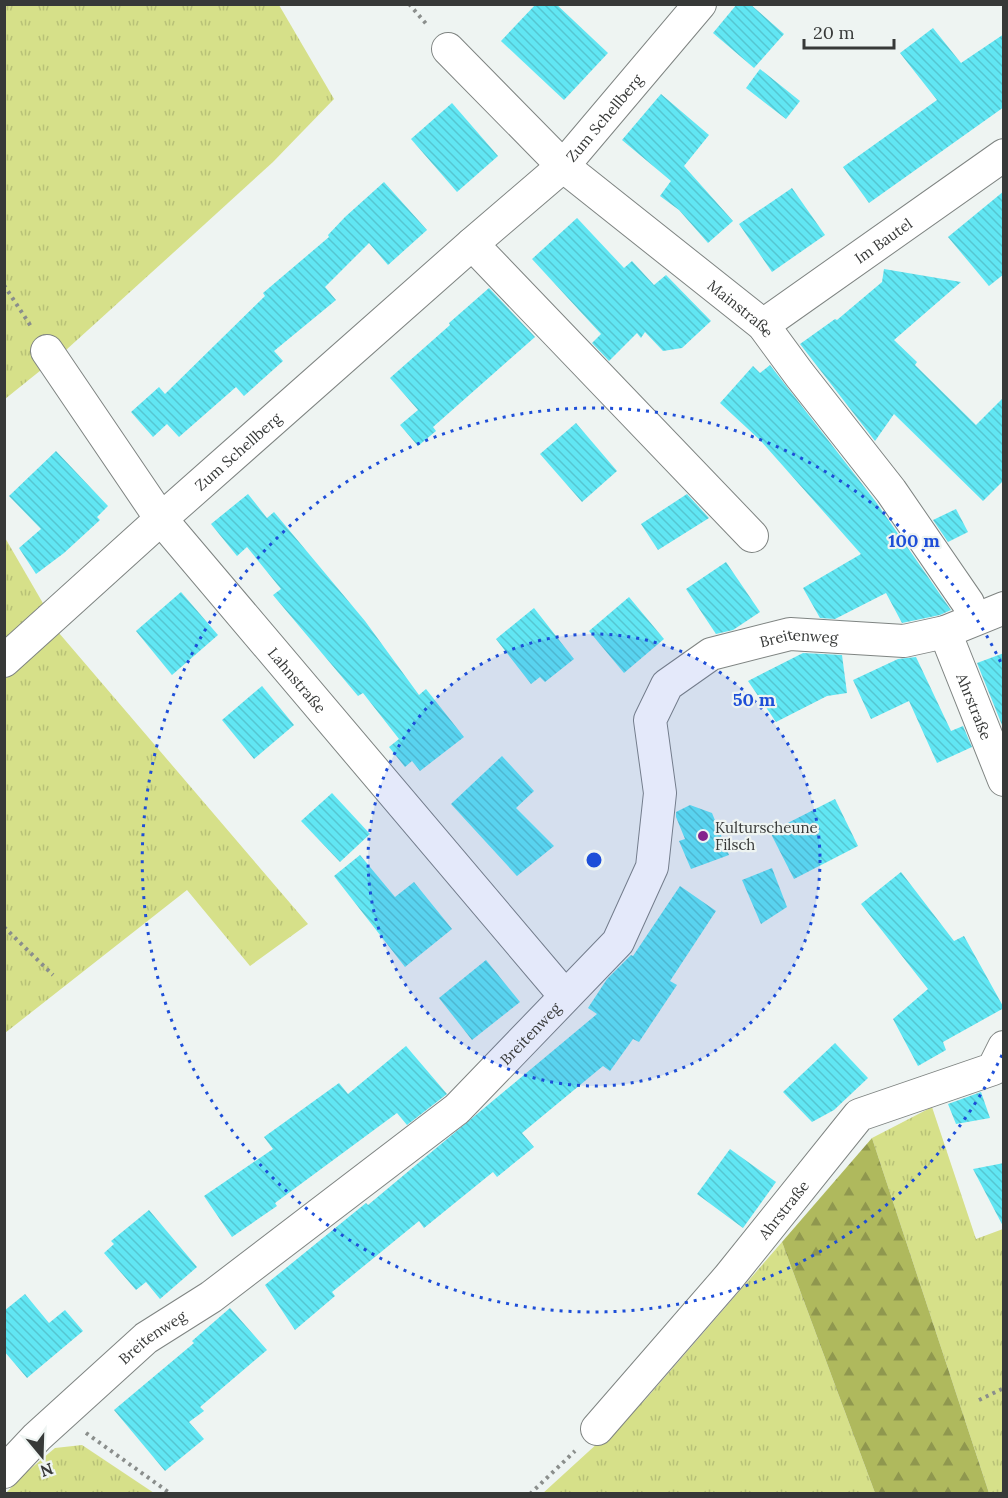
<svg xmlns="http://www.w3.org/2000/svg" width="1008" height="1498" font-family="Lora,serif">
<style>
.grass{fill:url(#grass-tufts)}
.forest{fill:url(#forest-firs)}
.building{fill:url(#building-back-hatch)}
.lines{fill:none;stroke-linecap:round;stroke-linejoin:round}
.minor-casing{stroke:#7f8482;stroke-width:34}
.path{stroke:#8a8e8c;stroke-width:4;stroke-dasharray:3 4.5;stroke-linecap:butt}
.minor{stroke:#fff;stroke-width:32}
.ring{fill:none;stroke:#1d4ed8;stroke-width:3;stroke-dasharray:3 6}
.poi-dot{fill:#85238d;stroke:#eef4f2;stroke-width:2}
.labels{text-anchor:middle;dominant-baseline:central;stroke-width:4.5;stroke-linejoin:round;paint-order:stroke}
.street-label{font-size:15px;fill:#373938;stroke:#eef4f2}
.poi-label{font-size:15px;fill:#373938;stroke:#eef4f2;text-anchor:start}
.centre{fill:#1d4ed8;stroke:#eef4f2;stroke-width:3}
.ring-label{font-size:18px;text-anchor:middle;font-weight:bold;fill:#1d4ed8;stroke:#eef4f2;stroke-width:4.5;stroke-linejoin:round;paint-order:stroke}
</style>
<defs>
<pattern id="grass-tufts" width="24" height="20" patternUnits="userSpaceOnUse" patternTransform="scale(1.5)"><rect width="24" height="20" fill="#d6e089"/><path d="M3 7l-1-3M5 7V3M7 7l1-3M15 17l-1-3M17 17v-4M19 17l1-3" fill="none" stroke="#b8c177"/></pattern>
<pattern id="forest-firs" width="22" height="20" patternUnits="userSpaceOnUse" patternTransform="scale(1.5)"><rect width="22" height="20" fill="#afb95d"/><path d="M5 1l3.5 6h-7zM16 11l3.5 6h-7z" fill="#8f974e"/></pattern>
<pattern id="building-back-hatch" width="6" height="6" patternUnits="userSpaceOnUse" patternTransform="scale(1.5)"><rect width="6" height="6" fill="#61e6f3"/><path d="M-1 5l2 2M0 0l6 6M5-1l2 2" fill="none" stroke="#55c6d1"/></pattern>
</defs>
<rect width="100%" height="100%" fill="#eef4f2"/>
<!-- grass -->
<g class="grass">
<path d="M5 5H279L334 99 273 162 194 234 66 350 5 399Z"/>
<path d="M4 536 44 605 4 655Z"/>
<path d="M59 633 308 924 250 966 187 890 5 1033V679Z"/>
<path d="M932 1107 976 1239 1003 1229V1493H989L872 1138Z"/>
<path d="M782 1242 875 1493 542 1494 645 1400Z"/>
<path d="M82 1445 154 1493 5 1494 23 1475 55 1448Z"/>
</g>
<!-- forest -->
<path class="forest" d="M872 1138 989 1493H875L782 1242Z"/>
<!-- building -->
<g class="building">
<path d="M536 4H556L608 53 564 100 501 41Z"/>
<path d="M737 4H750L784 34 754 68 713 33Z"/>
<path d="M933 28 961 63 1004 34V107L869 203 843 167 937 100 900 53Z"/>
<path d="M760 69 800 101 786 119 746 88Z"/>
<path d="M661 94 709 135 684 166 733 221 708 243 679 210 660 196 676 174 671 181 622 140Z"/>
<path d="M452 103 498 156 457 192 411 139Z"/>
<path d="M384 182 427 230 388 265 369 243 325 287 336 300 274 351 283 361 244 396 236 387 179 437 167 424 153 437 131 412 159 387 165 394 265 296 263 293 329 237 328 235 345 217Z"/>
<path d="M792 188 825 235 772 272 739 224Z"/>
<path d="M1004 191V274L989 286 948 237Z"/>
<path d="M577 218 624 268 632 261 654 285 666 275 711 321 682 348 663 351 645 332 641 338 637 333 609 361 592 343 601 334 532 259Z"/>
<path d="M884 269 961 282 894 340 917 362 915 365 976 425 1004 397V480L983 501 894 414 875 441 800 344 835 319 837 320 882 282Z"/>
<path d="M489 288 535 337 433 427 436 431 418 446 400 425 418 410 390 378 450 325 449 323Z"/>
<path d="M770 365 876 502 951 610 940 615 902 623 886 593 835 619 820 618 803 588 861 554 761 441 720 403 753 366 760 373Z"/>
<path d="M576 423 617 471 582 502 540 454Z"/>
<path d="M56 451 108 506 97 517 100 520 64 553 36 574 19 548 41 529 9 496Z"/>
<path d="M248 494 267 518 274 512 365 621 419 695 426 689 464 737 420 771 412 761 405 767 389 747 399 739 363 693 358 696 273 595 281 589 247 547 237 556 211 524Z"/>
<path d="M687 494 709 518 658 550 641 524Z"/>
<path d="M956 509 968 532 948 542 933 520Z"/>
<path d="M726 562 760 612 733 630 716 634 686 589Z"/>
<path d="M181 592 218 635 172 675 136 631Z"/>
<path d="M629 597 664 639 624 673 589 631Z"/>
<path d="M534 608 574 659 545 682 540 677 531 684 496 639Z"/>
<path d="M803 653 842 655 847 693 827 696 776 722 748 681Z"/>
<path d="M1004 653V730L977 663Z"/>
<path d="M916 657 951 731 963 726 972 747 937 763 909 701 871 719 853 680 898 659Z"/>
<path d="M262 686 294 725 254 759 222 720Z"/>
<path d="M502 756 534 791 516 808 554 846 517 876 451 804Z"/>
<path d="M332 793 370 834 340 862 301 821Z"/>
<path d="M835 799 858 846 794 879 770 832Z"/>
<path d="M690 805 712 813 729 855 691 869 679 841 685 839 676 817V812Z"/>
<path d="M360 855 395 897 414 882 452 929 405 967 334 876Z"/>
<path d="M772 868 787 907 761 924 742 880Z"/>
<path d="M901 872 954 941 964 936 1004 1008 943 1042 946 1050 918 1066 893 1019 928 989 861 904Z"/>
<path d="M680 886 716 911 670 981 677 985 639 1042 633 1039 610 1071 603 1066 522 1133 534 1147 497 1177 493 1172 424 1228 419 1221 332 1292 335 1296 295 1330 265 1285 366 1203 368 1205 597 1014 588 1008 607 979 631 955 633 956Z"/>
<path d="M486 960 520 1002 472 1040 439 998Z"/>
<path d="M835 1043 868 1078 834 1110 812 1122 783 1092Z"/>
<path d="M406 1046 447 1094 407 1125 397 1113 275 1203 277 1206 232 1237 204 1196 273 1149 264 1137 339 1083 348 1094Z"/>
<path d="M981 1092 990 1118 956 1124 948 1104Z"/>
<path d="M730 1149 776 1182 743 1228 697 1194Z"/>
<path d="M1004 1163V1228L973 1169Z"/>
<path d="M149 1210 197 1267 160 1299 146 1282 136 1290 104 1253 114 1244 111 1241Z"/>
<path d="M25 1294 49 1323 65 1310 83 1331 27 1378 4 1351V1311Z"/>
<path d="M230 1308 267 1350 200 1407 204 1411 189 1422 204 1439 165 1471 114 1410 194 1343 192 1341Z"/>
</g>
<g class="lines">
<defs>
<g id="minor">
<path id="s1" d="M448 49 563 166 763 325 799 374 891 491 968 603 974 619"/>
<path d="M472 244 752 536"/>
<path id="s2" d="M763 325 1004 155"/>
<path id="s3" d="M47 351 161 519 565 996"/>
<path id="s4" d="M945 632 1004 780"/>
<path id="s5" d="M4 661 161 519 472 244 563 166 700 4"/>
<path id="s6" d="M597 1429 729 1277 859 1115 993 1069 1004 1047"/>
<path id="s7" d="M4 1472 37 1437 146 1338 211 1297 457 1109 618 942 652 867 660 793 650 720 667 685 711 654 790 634 904 641 945 632 1004 608"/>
</g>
</defs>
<!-- minor casing -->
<use href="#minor" class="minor-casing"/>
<!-- path -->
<g class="path">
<path d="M409 4 428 26"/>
<path d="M4 285 32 328"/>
<path d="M4 927 53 975"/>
<path d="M979 1400 1004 1388"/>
<path d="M86 1433 171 1494"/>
<path d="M530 1494 575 1451"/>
</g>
<!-- minor -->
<use href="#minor" class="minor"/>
</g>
<!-- distance rings -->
<circle cx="594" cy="860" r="226" fill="#1d4ed8" fill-opacity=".12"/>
<g class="ring">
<circle cx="594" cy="860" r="226"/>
<path d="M1002 1055A452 452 0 1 1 1002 665"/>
</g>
<!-- markers -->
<circle class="poi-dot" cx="703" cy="836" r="6"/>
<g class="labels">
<!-- street labels -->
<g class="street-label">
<text stroke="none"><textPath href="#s5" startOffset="810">Zum Schellberg</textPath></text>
<text stroke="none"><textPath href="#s2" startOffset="147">Im Bautel</textPath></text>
<text stroke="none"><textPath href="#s1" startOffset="392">Mainstraße</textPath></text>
<text stroke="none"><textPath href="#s5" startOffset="314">Zum Schellberg</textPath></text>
<text stroke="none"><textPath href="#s7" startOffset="1227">Breitenweg</textPath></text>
<text stroke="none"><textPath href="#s3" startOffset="414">Lahnstraße</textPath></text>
<text stroke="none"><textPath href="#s4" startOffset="80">Ahrstraße</textPath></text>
<text stroke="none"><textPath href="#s7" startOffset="687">Breitenweg</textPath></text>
<text stroke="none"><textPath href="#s6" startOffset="288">Ahrstraße</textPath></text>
<text stroke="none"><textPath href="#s7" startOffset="201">Breitenweg</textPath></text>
</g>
<!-- poi labels -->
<g class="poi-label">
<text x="715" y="827">Kulturscheune<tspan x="715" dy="17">Filsch</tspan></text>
</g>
</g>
<circle cx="594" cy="860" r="9" class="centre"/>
<g class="ring-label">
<text x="914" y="547">100 m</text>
<text x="754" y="706">50 m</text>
</g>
<!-- border -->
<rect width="1008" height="1498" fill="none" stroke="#373938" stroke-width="12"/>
<!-- north arrow -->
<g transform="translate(42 1456) rotate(161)" stroke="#eef4f2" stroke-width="4.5" paint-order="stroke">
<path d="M0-4.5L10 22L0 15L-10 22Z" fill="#373938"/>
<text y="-9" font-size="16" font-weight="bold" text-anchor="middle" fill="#373938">N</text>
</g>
<!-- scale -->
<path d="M804 39v9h90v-9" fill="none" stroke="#373938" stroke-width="3"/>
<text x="813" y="39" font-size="18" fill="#373938" stroke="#eef4f2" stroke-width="4.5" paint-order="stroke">20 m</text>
</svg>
